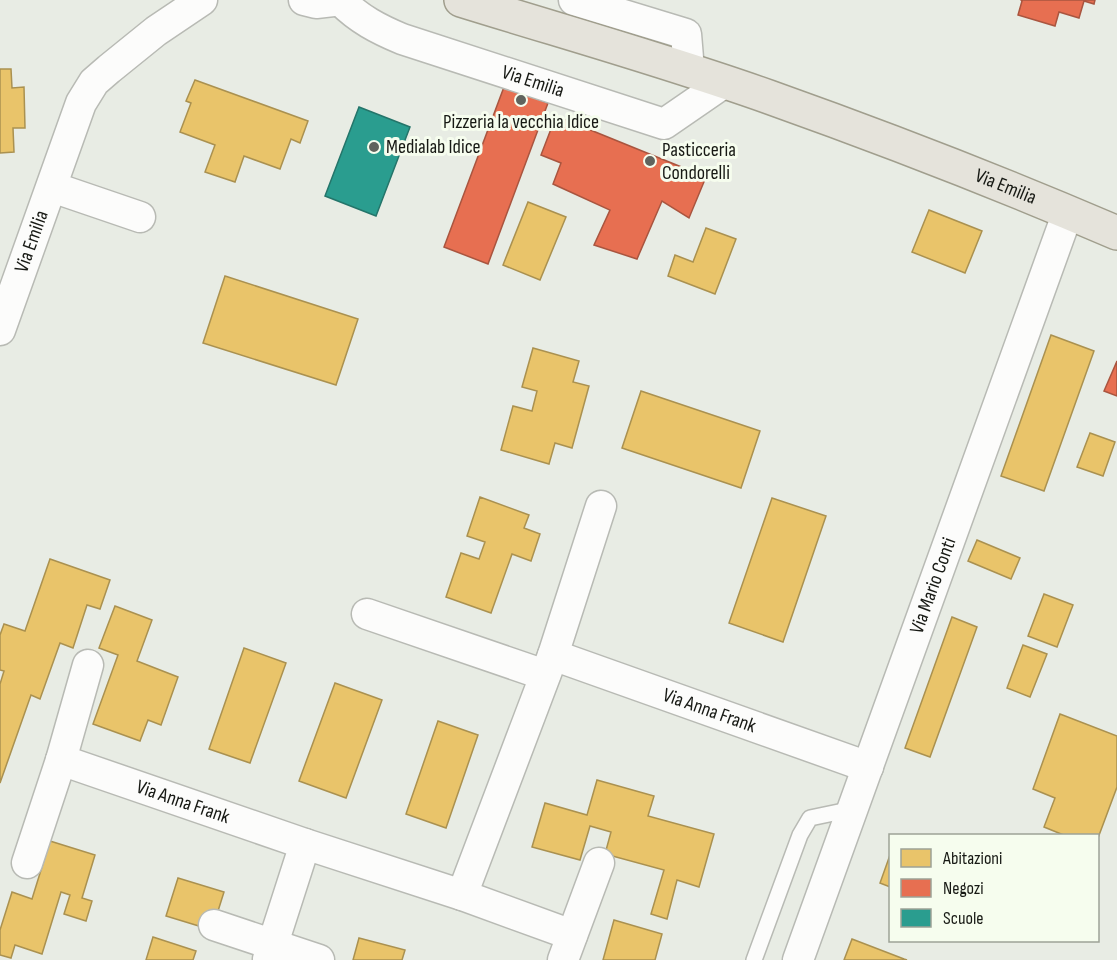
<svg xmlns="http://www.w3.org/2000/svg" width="1117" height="960" font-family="'Sofia Sans Condensed',sans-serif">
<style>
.homes{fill:#e9c46a;stroke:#aa9150;stroke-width:1.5}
.shops{fill:#e76f51;stroke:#a9553f;stroke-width:1.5}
.schools{fill:#2a9d8f;stroke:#24756a;stroke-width:1.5}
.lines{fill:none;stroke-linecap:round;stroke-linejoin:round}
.lane-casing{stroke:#b8bab4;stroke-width:18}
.street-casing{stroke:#b8bab4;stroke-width:33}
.primary-casing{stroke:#a09e8d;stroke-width:36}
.lane{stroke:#fcfcfb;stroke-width:15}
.street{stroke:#fcfcfb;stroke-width:30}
.primary{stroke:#e5e3db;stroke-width:33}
.poi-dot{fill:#60635d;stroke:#f6fdee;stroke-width:2}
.labels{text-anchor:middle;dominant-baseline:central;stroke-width:6;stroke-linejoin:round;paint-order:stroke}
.street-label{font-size:20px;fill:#171914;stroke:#f6fdee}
.poi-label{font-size:20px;fill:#171914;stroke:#f6fdee;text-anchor:start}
</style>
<rect width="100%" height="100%" fill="#e8ece4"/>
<!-- homes -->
<g class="homes">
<path d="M0 69H11L12 88 24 87 25 128H13L14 152 0 153Z"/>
<path d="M195 80 308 121 300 143 291 139 280 169 244 156 235 182 205 172 215 145 180 132 191 103 186 101Z"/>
<path d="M528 202 566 217 540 280 503 265Z"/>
<path d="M929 210 982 231 965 273 912 252Z"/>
<path d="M706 228 736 239 715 294 668 276 675 255 693 262Z"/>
<path d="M225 276 358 319 336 385 203 343Z"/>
<path d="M1051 335 1094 351 1044 491 1001 476Z"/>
<path d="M533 348 579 361 573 382 589 386 572 448 555 443 549 464 501 450 513 406 532 411 537 391 522 387Z"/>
<path d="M641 391 760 431 741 488 622 448Z"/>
<path d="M1090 433 1115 442 1103 476 1077 467Z"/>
<path d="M480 497 529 515 524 528 540 534 531 561 512 554 491 613 446 597 461 553 479 559 485 542 467 536Z"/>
<path d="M772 498 826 516 783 642 729 623Z"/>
<path d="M977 540 1020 558 1011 579 968 561Z"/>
<path d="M50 559 110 580 100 609 87 605 73 648 60 643 40 699 31 695 0 783V684L4 671 0 670V635L4 624 25 631Z"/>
<path d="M1044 594 1073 605 1057 647 1028 636Z"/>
<path d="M115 606 152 620 137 661 178 677 161 725 148 720 140 741 93 724 118 655 99 648Z"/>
<path d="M952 617 977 627 930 757 905 748Z"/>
<path d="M1023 645 1047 654 1030 697 1007 688Z"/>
<path d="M244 648 286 663 250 763 209 749Z"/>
<path d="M335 683 382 700 346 798 299 781Z"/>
<path d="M1060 714 1117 736V787L1098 838V836H1066L1044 827 1055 798 1033 789Z"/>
<path d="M438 721 478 735 446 828 406 814Z"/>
<path d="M597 780 654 796 648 816 714 834 699 887 677 880 667 919 651 914 664 870 605 854 611 832 590 826 580 860 532 847 545 803 587 815Z"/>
<path d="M50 841 95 855 82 898 92 901 86 921 64 914 70 895 61 892 42 954 15 945 11 958 0 955V930L12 892 32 899Z"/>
<path d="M890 855V887L880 883Z"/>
<path d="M178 878 224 892 212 930 166 916Z"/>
<path d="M614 920 662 934 655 960H603Z"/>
<path d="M153 937 196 951 193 960H146Z"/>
<path d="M359 938 405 950 402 960H353Z"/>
<path d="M852 939 904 959 907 960H844Z"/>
</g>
<!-- shops -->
<g class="shops">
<path d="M1021 0H1095L1094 4 1084 1 1079 18 1059 12 1055 26 1018 15 1022 1Z"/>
<path d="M504 87 548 103 488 264 444 247Z"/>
<path d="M556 116 706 177 689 218 662 201 637 259 594 245 610 210 553 184 561 163 541 155Z"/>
<path d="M1117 361V396L1104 391Z"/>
</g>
<!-- schools -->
<path class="schools" d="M359 107 410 127 376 216 325 196Z"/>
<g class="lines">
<defs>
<path id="lane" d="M754 960 800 835 810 818 853 809"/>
<g id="street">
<path d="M304 0 316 3 342 0"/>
<path d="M574 0 686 34 689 70"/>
<path id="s1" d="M341 1C359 19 378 29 402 39L664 124 725 82"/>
<path d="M52 187 140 217"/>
<path id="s2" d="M0 330 81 103 94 82 109 69 156 31 202 0"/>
<path d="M367 614 545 675"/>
<path id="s3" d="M553 655 868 767"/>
<path id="s4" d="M61 760 305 844 462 895 572 935"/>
<path d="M27 863 61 760 88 665"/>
<path d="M462 895 553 655 601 506"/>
<path d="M214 925 319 960"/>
<path d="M268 959 305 844"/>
<path d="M563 960 599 863"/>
<path id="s5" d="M798 960 1068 212"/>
</g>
<g id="primary">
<path id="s6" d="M461 0C564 32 668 61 769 97 887 139 1003 184 1117 233"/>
</g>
</defs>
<!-- lane casing -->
<use href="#lane" class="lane-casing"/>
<!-- street casing -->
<use href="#street" class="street-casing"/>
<!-- primary casing -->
<use href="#primary" class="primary-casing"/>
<!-- lane -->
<use href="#lane" class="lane"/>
<!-- street -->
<use href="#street" class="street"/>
<!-- primary -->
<use href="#primary" class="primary"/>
</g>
<!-- markers -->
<g class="poi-dot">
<circle cx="521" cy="100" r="6"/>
<circle cx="374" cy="147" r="6"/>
<circle cx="650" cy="161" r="6"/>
</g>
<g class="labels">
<!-- street labels -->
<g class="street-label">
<text stroke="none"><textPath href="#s1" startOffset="210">Via Emilia</textPath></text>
<text stroke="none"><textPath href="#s6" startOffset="576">Via Emilia</textPath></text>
<text stroke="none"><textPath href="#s2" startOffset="94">Via Emilia</textPath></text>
<text stroke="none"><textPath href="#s5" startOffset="398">Via Mario Conti</textPath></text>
<text stroke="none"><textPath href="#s3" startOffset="166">Via Anna Frank</textPath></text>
<text stroke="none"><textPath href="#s4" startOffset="129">Via Anna Frank</textPath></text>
</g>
<!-- poi labels -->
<g class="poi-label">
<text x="521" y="122" text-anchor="middle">Pizzeria la vecchia Idice</text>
<text x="386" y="147">Medialab Idice</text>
<text x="662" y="150">Pasticceria<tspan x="662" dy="23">Condorelli</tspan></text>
</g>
</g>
<!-- legend -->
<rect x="889" y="834" width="210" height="108" fill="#f6fdee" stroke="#9da297" stroke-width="1.5"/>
<rect x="901" y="849" width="30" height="18" fill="#e9c46a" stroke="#9da297" stroke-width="1.5"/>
<text x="943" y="864" font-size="18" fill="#171914">Abitazioni</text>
<rect x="901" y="879" width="30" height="18" fill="#e76f51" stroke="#9da297" stroke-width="1.5"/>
<text x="943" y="894" font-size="18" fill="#171914">Negozi</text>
<rect x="901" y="909" width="30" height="18" fill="#2a9d8f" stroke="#9da297" stroke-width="1.5"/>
<text x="943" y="924" font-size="18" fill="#171914">Scuole</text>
</svg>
